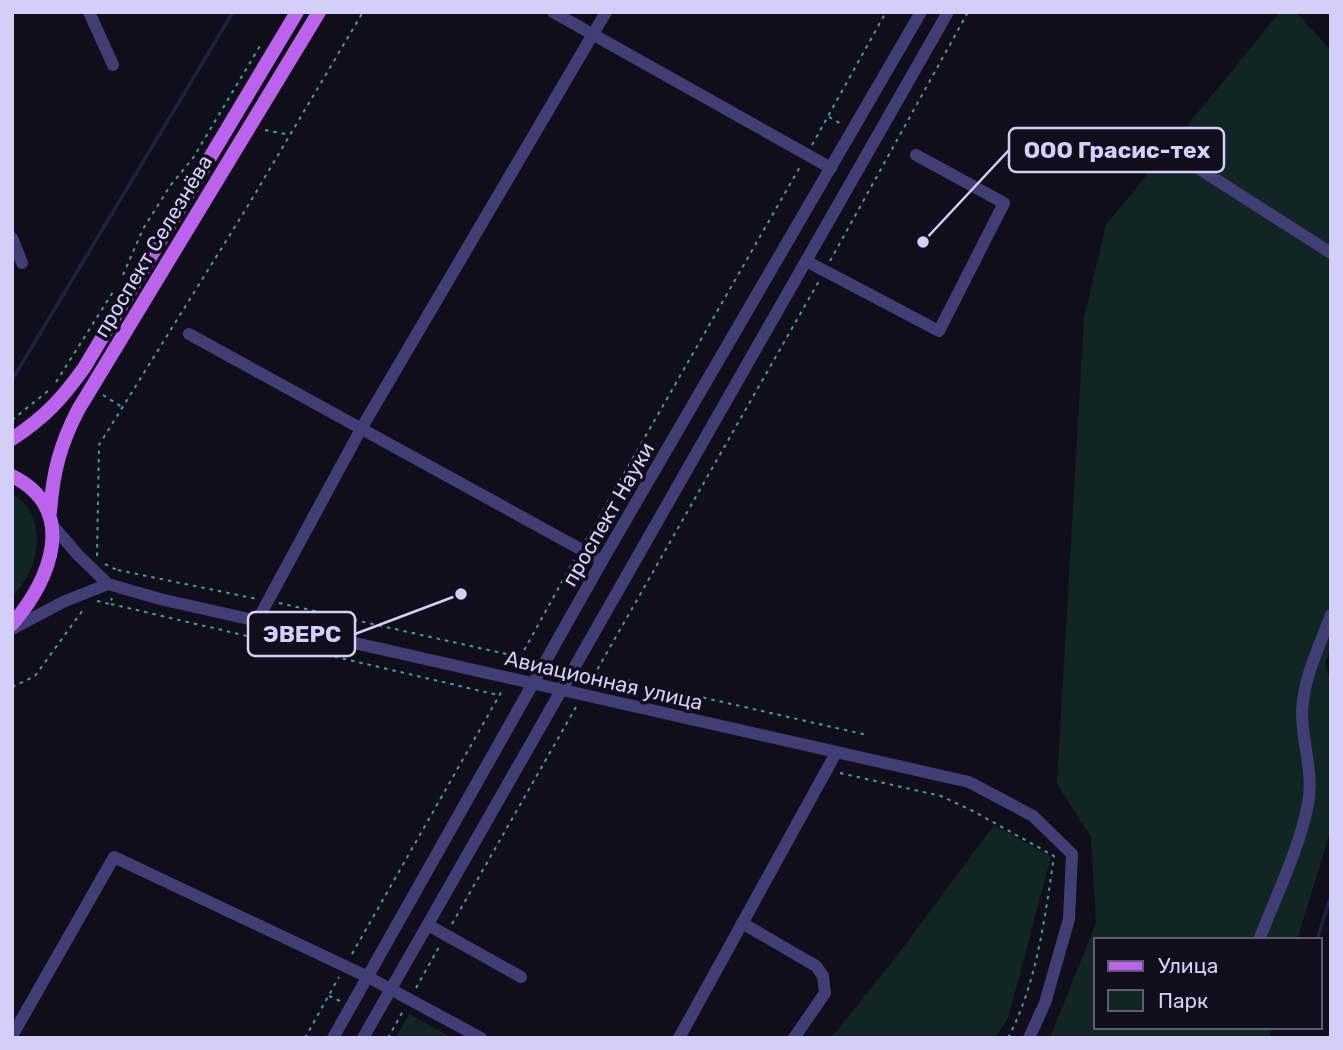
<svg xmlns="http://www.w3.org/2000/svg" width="1343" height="1050" font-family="Rubik,sans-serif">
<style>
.green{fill:#122525}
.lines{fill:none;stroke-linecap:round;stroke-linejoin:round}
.stream{stroke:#132540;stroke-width:3.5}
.path{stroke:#3ba19c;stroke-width:2;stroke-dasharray:3.5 5;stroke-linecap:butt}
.minor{stroke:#413e76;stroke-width:12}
.major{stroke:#bb63ec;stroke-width:14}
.labels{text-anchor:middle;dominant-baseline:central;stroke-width:7;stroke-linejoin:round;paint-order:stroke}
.street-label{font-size:21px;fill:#d4cff9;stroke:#110e1c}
.leader{fill:none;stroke:#d4cff9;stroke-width:2.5}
.callout-dot{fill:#d4cff9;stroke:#110e1c;stroke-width:2.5}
.callout{fill:#110e1c;stroke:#d4cff9;stroke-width:2.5}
.callout-label{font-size:23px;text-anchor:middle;font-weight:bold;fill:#d4cff9}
</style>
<rect width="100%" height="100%" fill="#110e1c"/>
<!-- green -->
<g class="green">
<path d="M1280 12H1296L1331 51V647L1325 664 1331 681V829L1297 940H1096V1027H1272L1269 1038H1050L1096 923 1091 837 1057 784 1084 318 1106 225Z"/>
<path d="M12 494C42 509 42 552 26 579 22 585 17 591 12 597Z"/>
<path d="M994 825 1051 857 1008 1018 995 1038H831L899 953Z"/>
<path d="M409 1014 452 1038H396Z"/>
</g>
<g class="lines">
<!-- stream -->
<g class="stream">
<path d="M12 380 233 12"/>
<path d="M1317 940 1331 896"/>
</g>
<!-- path -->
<g class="path">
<path d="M829 117 843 125"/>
<path d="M265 130 290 135"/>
<path d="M812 145 886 12"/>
<path d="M830 261 968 12"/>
<path d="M123 275 143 229 170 186 193 158 260 46"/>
<path d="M56 382 113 292"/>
<path d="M103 395 122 407"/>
<path d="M12 420 48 391"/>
<path d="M586 540 801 165"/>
<path d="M97 556 99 445 246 209 363 12"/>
<path d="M105 564 117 570V572"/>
<path d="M118 570 257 599"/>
<path d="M97 601 110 604 112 598"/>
<path d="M279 603 533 660"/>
<path d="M111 604 498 695"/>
<path d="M516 665 574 560"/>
<path d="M587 671 867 735"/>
<path d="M589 684 819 281"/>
<path d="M12 687 35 676 85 607"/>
<path d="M840 773 941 796 973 811 1054 856C1045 917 1037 983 1008 1038"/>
<path d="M452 924 576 707"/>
<path d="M352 954 503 689"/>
<path d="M416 988 439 947"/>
<path d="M329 996 340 1001"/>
<path d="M305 1038 339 977"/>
<path d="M388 1038 403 1011"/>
</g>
<!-- minor -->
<g class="minor">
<path d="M89 12 113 65"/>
<path d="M553 12 831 168"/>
<path d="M1198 168 1331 253"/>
<path d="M12 238 22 263"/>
<path d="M806 261 939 331 1004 203 916 155"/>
<path d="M189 334 602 561"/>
<path d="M53 526 78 555 108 584 160 599 969 782 1033 816 1072 854 1069 919 1045 1003 1029 1038"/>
<path d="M257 621 361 429 606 12"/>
<path d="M12 629 63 602 108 584"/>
<path d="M742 923 816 966 823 976 825 993 794 1038"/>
<path d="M428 925 521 977"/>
<path d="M1259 940C1276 896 1299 850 1308 804 1314 773 1302 743 1302 713 1303 679 1319 647 1331 615"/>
<path d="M12 1036 114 857 368 977 481 1038"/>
<path d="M333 1038 602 561 921 12"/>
<path d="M363 1038 948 12"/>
<path d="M679 1038 836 753"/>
</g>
<!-- major -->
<g class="major">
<path d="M12 439C45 417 61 400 84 368L297 12"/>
<path d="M12 476C79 509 51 580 12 624"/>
<path d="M50 512C53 472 60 445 78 410L319 12"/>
</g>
</g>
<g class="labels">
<!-- street labels -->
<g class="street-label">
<text transform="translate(153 246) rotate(-59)">проспект Селезнёва</text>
<text transform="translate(608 514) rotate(-60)">проспект Науки</text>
<text transform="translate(604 680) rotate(13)">Авиационная улица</text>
</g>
</g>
<!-- callouts -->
<path class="leader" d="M923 242L1009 150M461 594L355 634"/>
<g class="callout-dot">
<circle cx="923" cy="242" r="7"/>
<circle cx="461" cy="594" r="7"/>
</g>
<g class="callout">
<rect x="1009" y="128" width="215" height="44" rx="7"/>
<rect x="248" y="612" width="107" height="44" rx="7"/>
</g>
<g class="callout-label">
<text x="1117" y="158">ООО Грасис-тех</text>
<text x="302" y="642">ЭВЕРС</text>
</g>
<!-- border -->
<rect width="1343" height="1050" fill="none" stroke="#d4cff9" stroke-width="28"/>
<!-- legend -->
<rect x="1094" y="938" width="228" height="91" fill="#110e1c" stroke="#5f5b74" stroke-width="2"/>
<rect x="1108" y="961" width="35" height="10" fill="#bb63ec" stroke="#5f5b74" stroke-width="2"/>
<text x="1158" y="973" font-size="21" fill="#d4cff9">Улица</text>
<rect x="1108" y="990" width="35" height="21" fill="#122525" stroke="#5f5b74" stroke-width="2"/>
<text x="1158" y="1008" font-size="21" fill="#d4cff9">Парк</text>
</svg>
